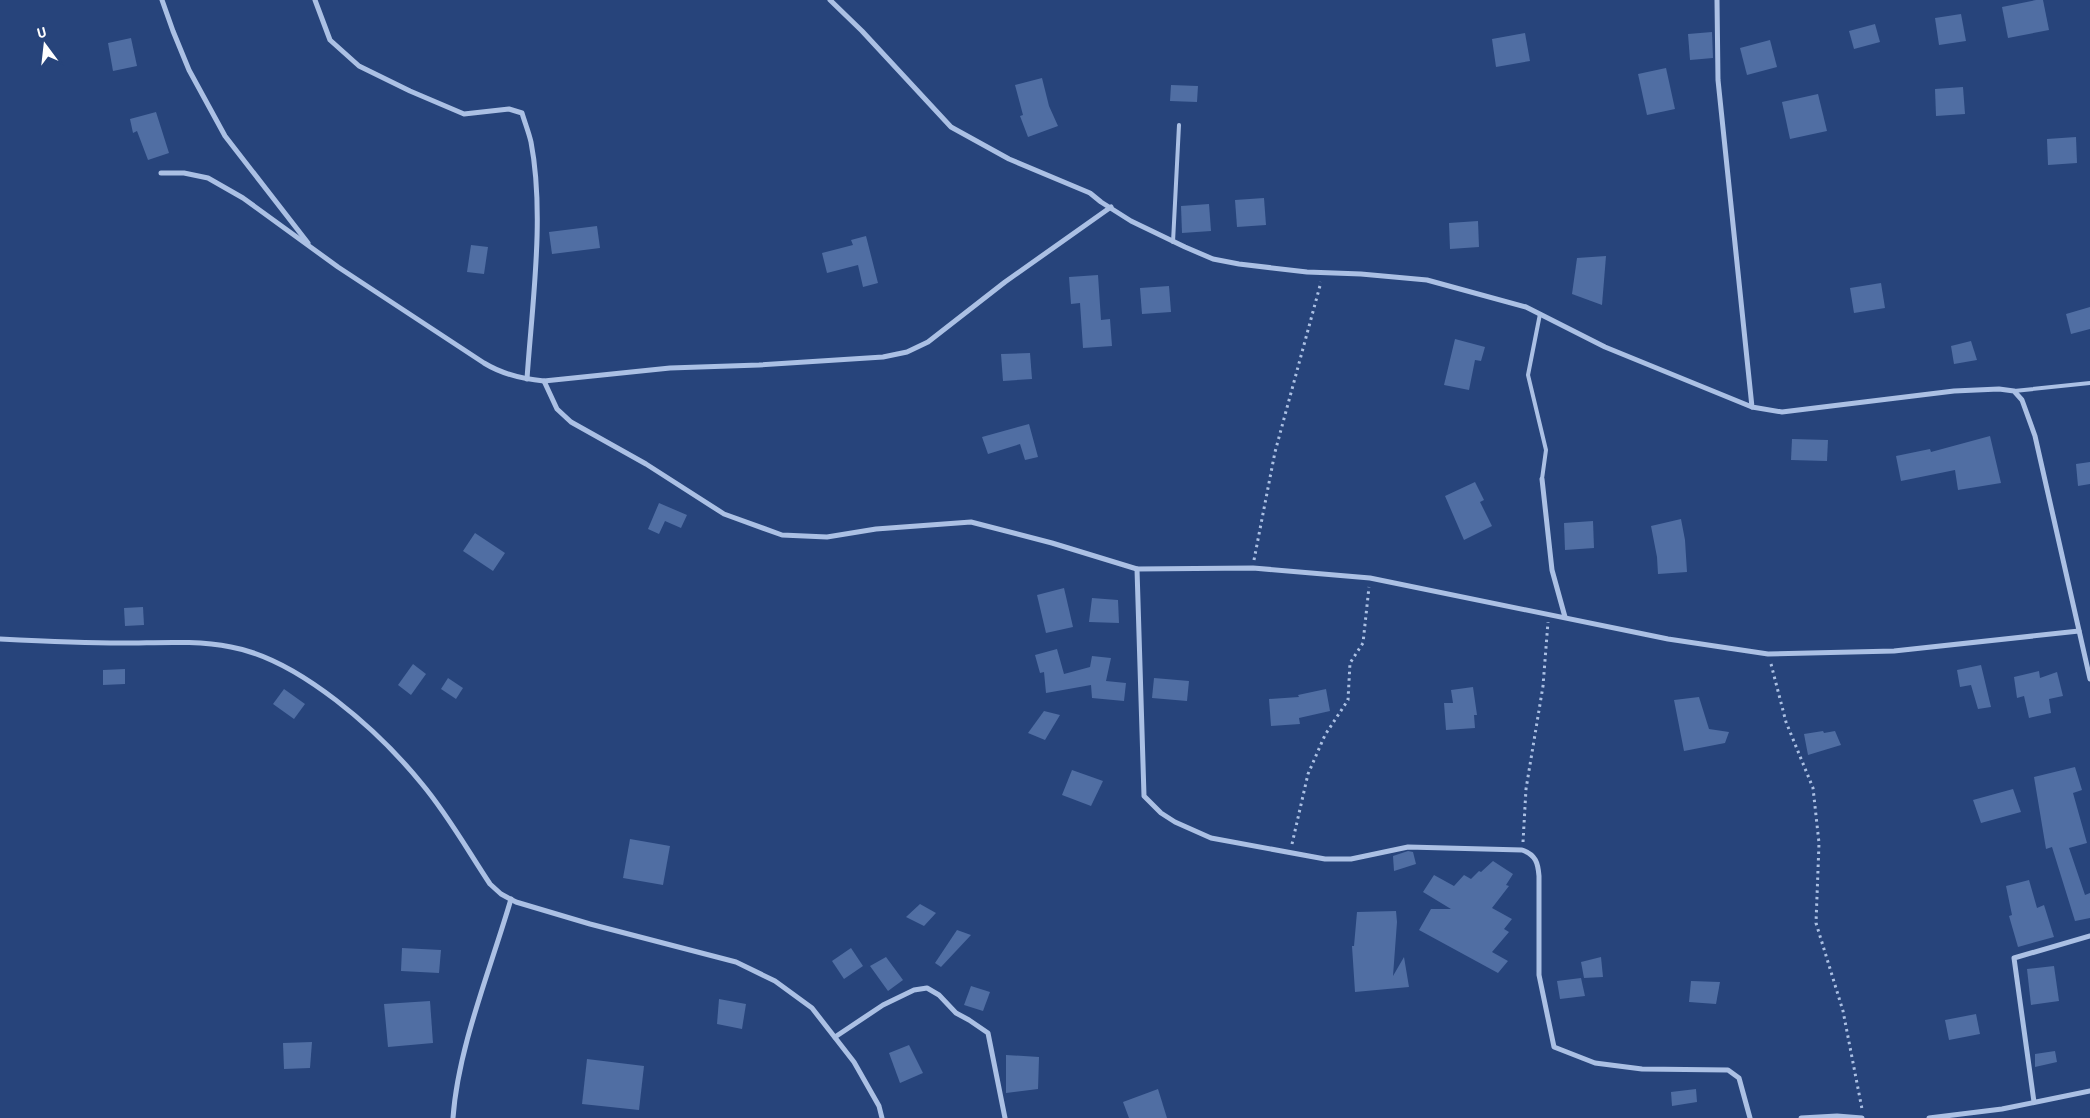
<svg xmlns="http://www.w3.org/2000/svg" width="2090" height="1118" font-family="Barlow,sans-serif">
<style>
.building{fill:#506ea3}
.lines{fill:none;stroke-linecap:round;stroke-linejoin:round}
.path{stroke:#abc0e4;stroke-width:3;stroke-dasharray:2.5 4;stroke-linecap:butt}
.lane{stroke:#abc0e4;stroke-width:4}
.street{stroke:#abc0e4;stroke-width:5}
</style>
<rect width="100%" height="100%" fill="#27447b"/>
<!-- building -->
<g class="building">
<path d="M2036 0H2043L2049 30 2008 38 2002 7Z"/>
<path d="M1961 14 1966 41 1939 45 1935 18Z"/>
<path d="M1875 24 1880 42 1854 49 1849 31Z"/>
<path d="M1712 32 1713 58 1690 60 1688 34Z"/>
<path d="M1525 33 1530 61 1496 67 1492 39Z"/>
<path d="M131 38 137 66 113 71 108 43Z"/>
<path d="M1770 40 1777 67 1747 75 1740 48Z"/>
<path d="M1666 68 1675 109 1647 115 1638 74Z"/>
<path d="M1042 78 1049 106 1058 126 1028 137 1020 116 1023 115 1015 85Z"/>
<path d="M1171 85 1198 86 1197 102 1170 101Z"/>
<path d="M1963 87 1965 114 1936 116 1935 89Z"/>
<path d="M1818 94 1827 131 1790 139 1782 102Z"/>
<path d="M156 112 169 153 148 160 137 131 133 133 130 119Z"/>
<path d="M2076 137 2077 163 2048 165 2047 139Z"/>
<path d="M1264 198 1266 225 1237 227 1235 200Z"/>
<path d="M1209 204 1211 231 1182 233 1181 206Z"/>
<path d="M1478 221 1479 247 1450 249 1449 223Z"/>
<path d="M597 226 600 248 552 254 549 232Z"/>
<path d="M866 236 878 283 863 287 858 265 827 273 822 253 853 245 851 240Z"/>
<path d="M471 245 488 247 484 274 467 272Z"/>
<path d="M1606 256 1602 305 1572 294 1577 258Z"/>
<path d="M1098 275 1101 320 1110 319 1112 346 1083 348 1080 303 1071 304 1069 277Z"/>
<path d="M1881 283 1885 308 1854 313 1850 288Z"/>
<path d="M1169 286 1171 312 1142 314 1140 288Z"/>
<path d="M2090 307V329L2071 334 2066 314Z"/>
<path d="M1455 339 1485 347 1481 361 1475 360 1469 390 1444 385Z"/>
<path d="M1971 341 1977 360 1954 364 1951 346Z"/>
<path d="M1030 353 1032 379 1003 381 1001 354Z"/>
<path d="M1029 424 1038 457 1025 460 1020 444 988 454 982 437Z"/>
<path d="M1990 436 2001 483 1958 490 1955 470 1901 481 1896 456 1930 449 1931 452Z"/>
<path d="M1792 439 1828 440 1827 461 1791 460Z"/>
<path d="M2090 462V484L2078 486 2076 464Z"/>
<path d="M1475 482 1484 500 1480 502 1492 526 1464 540 1445 496Z"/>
<path d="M659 503 687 515 681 528 665 521 659 534 648 529Z"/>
<path d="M1681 519 1685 540 1687 572 1658 574 1657 557 1651 526Z"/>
<path d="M1593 521 1594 548 1565 550 1564 523Z"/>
<path d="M475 533 505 553 493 571 463 551Z"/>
<path d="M1064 588 1073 627 1046 633 1037 595Z"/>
<path d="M1092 598 1118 600 1119 623 1089 622Z"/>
<path d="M143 607 144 625 125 626 124 608Z"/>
<path d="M1057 649 1064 674 1090 667 1092 656 1111 658 1106 681 1126 683 1124 701 1092 698 1091 685 1046 693 1044 672 1040 673 1035 655Z"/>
<path d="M413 664 426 674 411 695 398 685Z"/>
<path d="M1981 665 1991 707 1978 709 1971 685 1960 687 1957 670Z"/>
<path d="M125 669V684L103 685V670Z"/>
<path d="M2039 671 2040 678 2057 672 2063 696 2049 699 2051 713 2029 718 2024 696 2017 698 2014 677Z"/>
<path d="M448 678 463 688 456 699 441 689Z"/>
<path d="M1154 678 1189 681 1187 701 1152 698Z"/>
<path d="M1473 687 1477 715H1474L1475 728 1446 730 1444 703H1453L1451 690Z"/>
<path d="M284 689 305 704 294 719 273 704Z"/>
<path d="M1326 689 1330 711 1299 718 1300 724 1271 726 1269 699 1299 697 1298 695Z"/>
<path d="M1699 697 1709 729 1729 732 1725 743 1684 751 1674 700Z"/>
<path d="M1044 711 1060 715 1045 740 1028 733Z"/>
<path d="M1823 731 1824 733 1835 731 1841 745 1808 755 1804 734Z"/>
<path d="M2075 767 2082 790 2073 793 2087 843 2069 848 2085 895 2090 893V918L2075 921 2052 847 2046 849 2034 777Z"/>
<path d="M1072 770 1103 781 1091 806 1062 795Z"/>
<path d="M2013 789 2021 812 1981 823 1973 800Z"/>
<path d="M630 839 670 846 663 885 623 878Z"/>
<path d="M1408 851 1413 852 1416 864 1394 871 1393 856Z"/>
<path d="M1493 861 1513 874 1506 885 1509 886 1492 908 1512 919 1504 929 1509 932 1492 952 1508 961 1498 973 1419 930 1431 909H1451L1423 892 1434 875 1454 886 1464 875 1471 879 1479 871 1481 872Z"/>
<path d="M2029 880 2037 908 2044 905 2054 937 2018 947 2009 916 2012 915 2006 886Z"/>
<path d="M920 904 936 913 924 926 906 917Z"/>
<path d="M1396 911 1397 922 1393 976 1404 957 1409 987 1355 992 1352 946H1354L1357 912Z"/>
<path d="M957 930 971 935 941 967 935 963Z"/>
<path d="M402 948 441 950 439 973 401 971Z"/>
<path d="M851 948 863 966 844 979 832 961Z"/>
<path d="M886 957 903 980 888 991 870 966Z"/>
<path d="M1601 957 1603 977 1584 978 1581 962Z"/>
<path d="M2054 966 2059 1001 2031 1005 2027 969Z"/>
<path d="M1581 978 1585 996 1560 999 1557 981Z"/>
<path d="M1691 981 1720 982 1716 1004 1689 1002Z"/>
<path d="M971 986 990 992 983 1011 964 1005Z"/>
<path d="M719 999 746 1004 742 1029 717 1024Z"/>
<path d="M430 1001 433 1043 388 1047 384 1004Z"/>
<path d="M1976 1014 1980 1034 1949 1040 1945 1020Z"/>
<path d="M312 1042 310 1068 284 1069 283 1043Z"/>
<path d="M909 1045 923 1073 900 1083 889 1053Z"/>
<path d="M2055 1051 2057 1062 2035 1067V1054Z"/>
<path d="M1006 1055 1039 1057 1038 1089 1006 1093Z"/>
<path d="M587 1059 644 1066 639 1110 582 1104Z"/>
<path d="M1158 1089 1167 1118H1129L1123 1102Z"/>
<path d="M1696 1089 1697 1102 1672 1106 1671 1092Z"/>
</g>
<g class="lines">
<!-- path -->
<g class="path">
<path d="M1254 560 1275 452 1321 282"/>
<path d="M1771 664 1786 722 1813 788 1819 843 1816 923 1843 1011 1862 1109"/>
<path d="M1523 842 1526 789 1543 686 1548 622"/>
<path d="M1292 844 1308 774 1325 735 1348 700 1350 663 1363 643 1369 587"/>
</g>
<!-- lane -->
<g class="lane">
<path d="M1173 242 1179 125"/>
<path d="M1540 314 1528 375 1546 450 1542 479"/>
<path d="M2014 391 2090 383"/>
</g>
<!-- street -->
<g class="street">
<path d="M162 0 173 31 189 70 225 136 308 243"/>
<path d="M315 0 330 40 359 66 410 91 464 114 509 109 522 113C525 123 529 133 531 142 545 215 532 305 527 379"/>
<path d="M830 0 862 31 951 127 1009 159 1090 193 1101 202 1131 221 1185 247 1213 259 1239 264 1307 272 1361 274 1427 280 1526 307 1605 347 1752 407"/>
<path d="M1717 0 1718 80 1752 407 1782 412 1954 391 1999 389 2014 391 2022 400 2035 436 2090 679"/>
<path d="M161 173H184L208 178 243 198 338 267 484 363C502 374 522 379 544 381L670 368 759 365 883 357 907 352 928 342 1005 282 1111 207"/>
<path d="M544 381 557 409 571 422 646 464 724 514 782 535 827 537 876 529 971 522 1052 543 1137 569"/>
<path d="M1542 479 1552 570 1565 617"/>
<path d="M0 639C40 641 81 643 121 643 158 643 195 640 231 647 299 659 379 731 422 784 448 815 468 851 490 884L501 894 516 902 590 924 736 962 775 981 812 1008 854 1062 879 1106 882 1118"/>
<path d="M835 1037 883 1005 914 990 927 988 939 995 956 1013 969 1020 988 1033 1005 1118"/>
<path d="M2034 1102 2014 958 2090 936"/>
<path d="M453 1118C458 1047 491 968 511 899"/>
<path d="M1750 1118 1739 1078 1728 1070 1642 1069 1595 1063 1554 1047 1539 975V876C1538 863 1536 855 1522 850L1408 847 1351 859H1325L1211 838 1175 822 1161 813 1144 796 1137 569 1253 568 1370 578 1668 639 1768 654 1894 651 2079 631"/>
<path d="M1801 1118 1837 1116 1862 1118"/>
<path d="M1929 1118 2002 1109 2090 1091"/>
</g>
</g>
<!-- north arrow -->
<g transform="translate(45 45) rotate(345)" stroke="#27447b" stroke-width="4" paint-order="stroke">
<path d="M0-4L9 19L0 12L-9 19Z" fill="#ffffff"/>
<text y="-8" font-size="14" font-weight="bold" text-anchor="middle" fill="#ffffff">U</text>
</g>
</svg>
